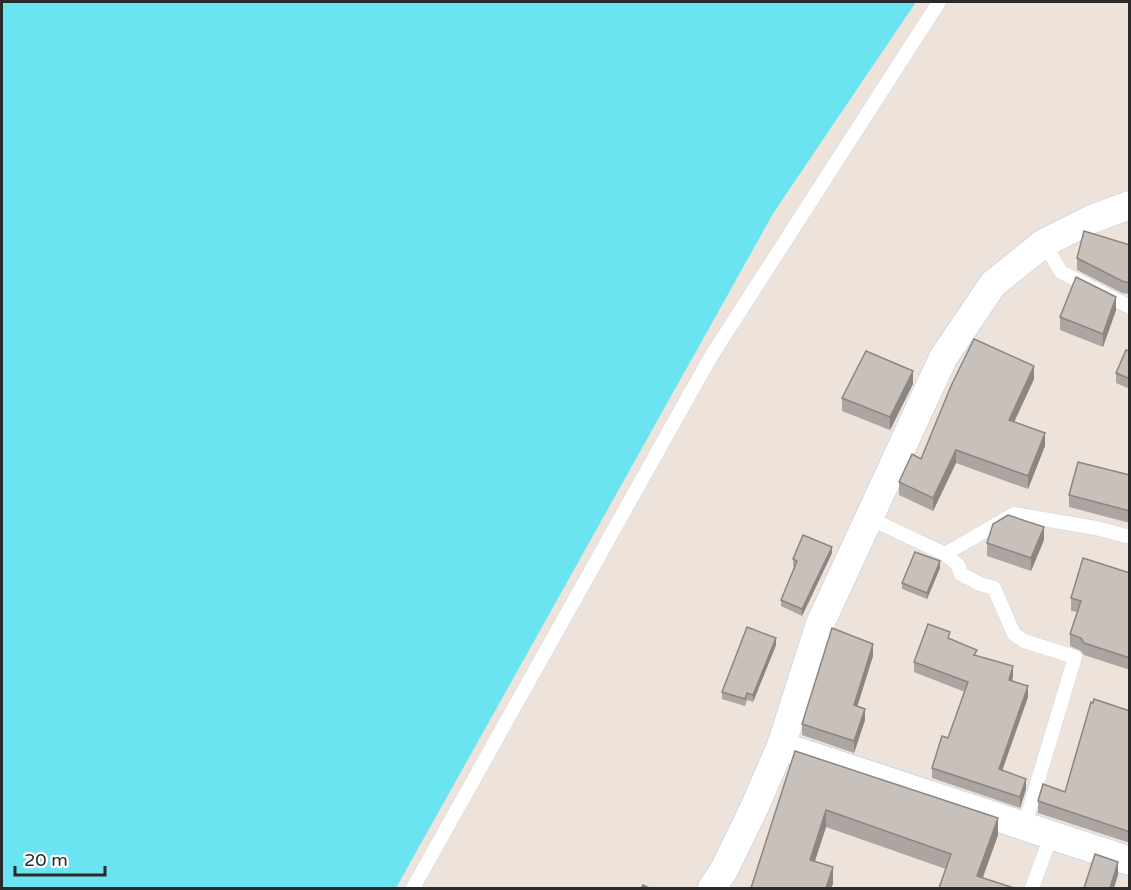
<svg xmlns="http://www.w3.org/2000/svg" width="1131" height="890" font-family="'Varela Round',sans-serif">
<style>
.water{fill:#6be4f2}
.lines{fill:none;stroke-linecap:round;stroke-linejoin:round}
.service-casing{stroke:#d1d7e3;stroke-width:15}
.minor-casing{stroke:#d1d7e3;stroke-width:30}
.service{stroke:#fff;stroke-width:14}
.minor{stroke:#fff;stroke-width:28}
.wall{fill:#aca5a1}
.shaded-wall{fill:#8c8683}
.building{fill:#c8c0bb;stroke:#8c8683;stroke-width:1.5}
</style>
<rect width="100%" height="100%" fill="#ede3db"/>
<!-- water -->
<path class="water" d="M2 2H916L774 212 396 888H2Z"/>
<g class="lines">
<defs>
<g id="service">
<path d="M1044 243 1061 272 1130 307"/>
<path d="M869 518 945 554 1014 514 1096 528 1130 537"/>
<path d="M945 554 958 565 961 574 980 584 994 588 1014 634 1024 641 1075 657 1024 827"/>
<path d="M413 888 710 358 939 2"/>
<path d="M1032 888 1051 836"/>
</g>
<g id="minor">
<path d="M781 746 1130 861"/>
<path d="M712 888 724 870 755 806 781 746 820 624 943 358 993 284 1044 243 1092 219 1130 205"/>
</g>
</defs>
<!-- service casing -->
<use href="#service" class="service-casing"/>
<!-- minor casing -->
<use href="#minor" class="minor-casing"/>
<!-- service -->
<use href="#service" class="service"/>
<!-- minor -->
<use href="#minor" class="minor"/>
</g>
<!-- wall -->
<g class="wall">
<path d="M1130 245V294L1122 293 1077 270V258Z"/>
<path d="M1116 310 1103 347 1060 330V317Z"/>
<path d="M1130 351V389L1116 383V373Z"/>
<path d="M1034 379 1014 422 1045 446 1028 489 956 463 933 511 899 495V482Z"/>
<path d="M913 384 890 430 842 411V398Z"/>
<path d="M1130 475V523L1069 507V495Z"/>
<path d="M1044 540 1031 571 987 556V543Z"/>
<path d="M832 553 802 616 781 606V600L795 567 793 566V559Z"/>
<path d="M940 568 927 599 902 589V583Z"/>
<path d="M1130 573V670L1084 655 1081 651 1070 646V634L1077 612 1071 611V598Z"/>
<path d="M950 639 977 656 1013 677 1012 681 1028 697 1002 770 1026 789 1020 808 932 778V768L948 738 965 692 914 672V662Z"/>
<path d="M776 645 753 702 747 700 745 706 722 699V692Z"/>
<path d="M873 656 857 706 865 720 854 753 802 735V724Z"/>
<path d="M1093 703 1130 711V843L1038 813V801L1065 792Z"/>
<path d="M795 751 998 835 983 877 946 869 826 827 815 861 833 884 831 888H751Z"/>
</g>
<!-- shaded-wall -->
<g class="shaded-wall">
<path d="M1116 297V310L1103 347V334Z"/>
<path d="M1034 366V379L1009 433V420Z"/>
<path d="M913 371V384L890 430V417Z"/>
<path d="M1045 433V446L1028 489V476Z"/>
<path d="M956 450V463L933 511V498Z"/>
<path d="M1044 527V540L1031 571V558Z"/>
<path d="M832 547V553L802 616V609Z"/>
<path d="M940 561V568L927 599V593Z"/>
<path d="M776 638V645L753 702V695Z"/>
<path d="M873 644V656L854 717V705Z"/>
<path d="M1013 666V677L1009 691V680Z"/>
<path d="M1028 686V697L999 780V769Z"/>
<path d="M865 709V720L854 753V741Z"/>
<path d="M1026 779V789L1020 808V797Z"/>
<path d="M826 810V827L810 876V860Z"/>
<path d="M998 818V835L979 888 977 876Z"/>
<path d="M1118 862V875L1114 888H1110Z"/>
<path d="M833 867V884L831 888H826Z"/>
</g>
<!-- building -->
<g class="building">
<path d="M1084 231 1130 245V283L1122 281 1077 258Z"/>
<path d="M1076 277 1116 297 1103 334 1060 317Z"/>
<path d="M974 339 1034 366 1009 420 1045 433 1028 476 956 450 933 498 899 482 912 454 921 459 951 386Z"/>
<path d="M1126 350 1130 351V379L1116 373Z"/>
<path d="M866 351 913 371 890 417 842 398Z"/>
<path d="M1078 462 1130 475V511L1069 495Z"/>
<path d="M1008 515 1044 527 1031 558 987 543 993 524Z"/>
<path d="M803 535 832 547 802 609 781 600 797 561 793 559Z"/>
<path d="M915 552 940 561 927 593 902 583Z"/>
<path d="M1083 558 1130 573V658L1084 643 1081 638 1070 634 1081 601 1071 598Z"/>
<path d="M928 624 950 632 948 638 977 650 974 655 1013 666 1009 680 1028 686 999 769 1026 779 1020 797 932 768 942 736 948 738 968 682 914 662Z"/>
<path d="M747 627 776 638 753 695 747 693 745 699 722 692Z"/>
<path d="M832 628 873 644 854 705 865 709 854 741 802 724Z"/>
<path d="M1094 699 1130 711V832L1038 801 1043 784 1065 792 1091 702 1093 703Z"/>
<path d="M795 751 998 818 977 876 1014 888H939L951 854 826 810 810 860 833 867 826 888H751Z"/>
<path d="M1095 854 1118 862 1110 888H1084Z"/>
<path d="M643 885 649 888H641Z"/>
</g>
<!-- border -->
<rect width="1131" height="890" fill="none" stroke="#2a2a2a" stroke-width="6"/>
<!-- scale -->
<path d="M15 866v9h90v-9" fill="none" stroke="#2a2a2a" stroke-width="3"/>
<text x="24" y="866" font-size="18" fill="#2a2a2a" stroke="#ffffff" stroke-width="4.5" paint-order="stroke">20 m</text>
</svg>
